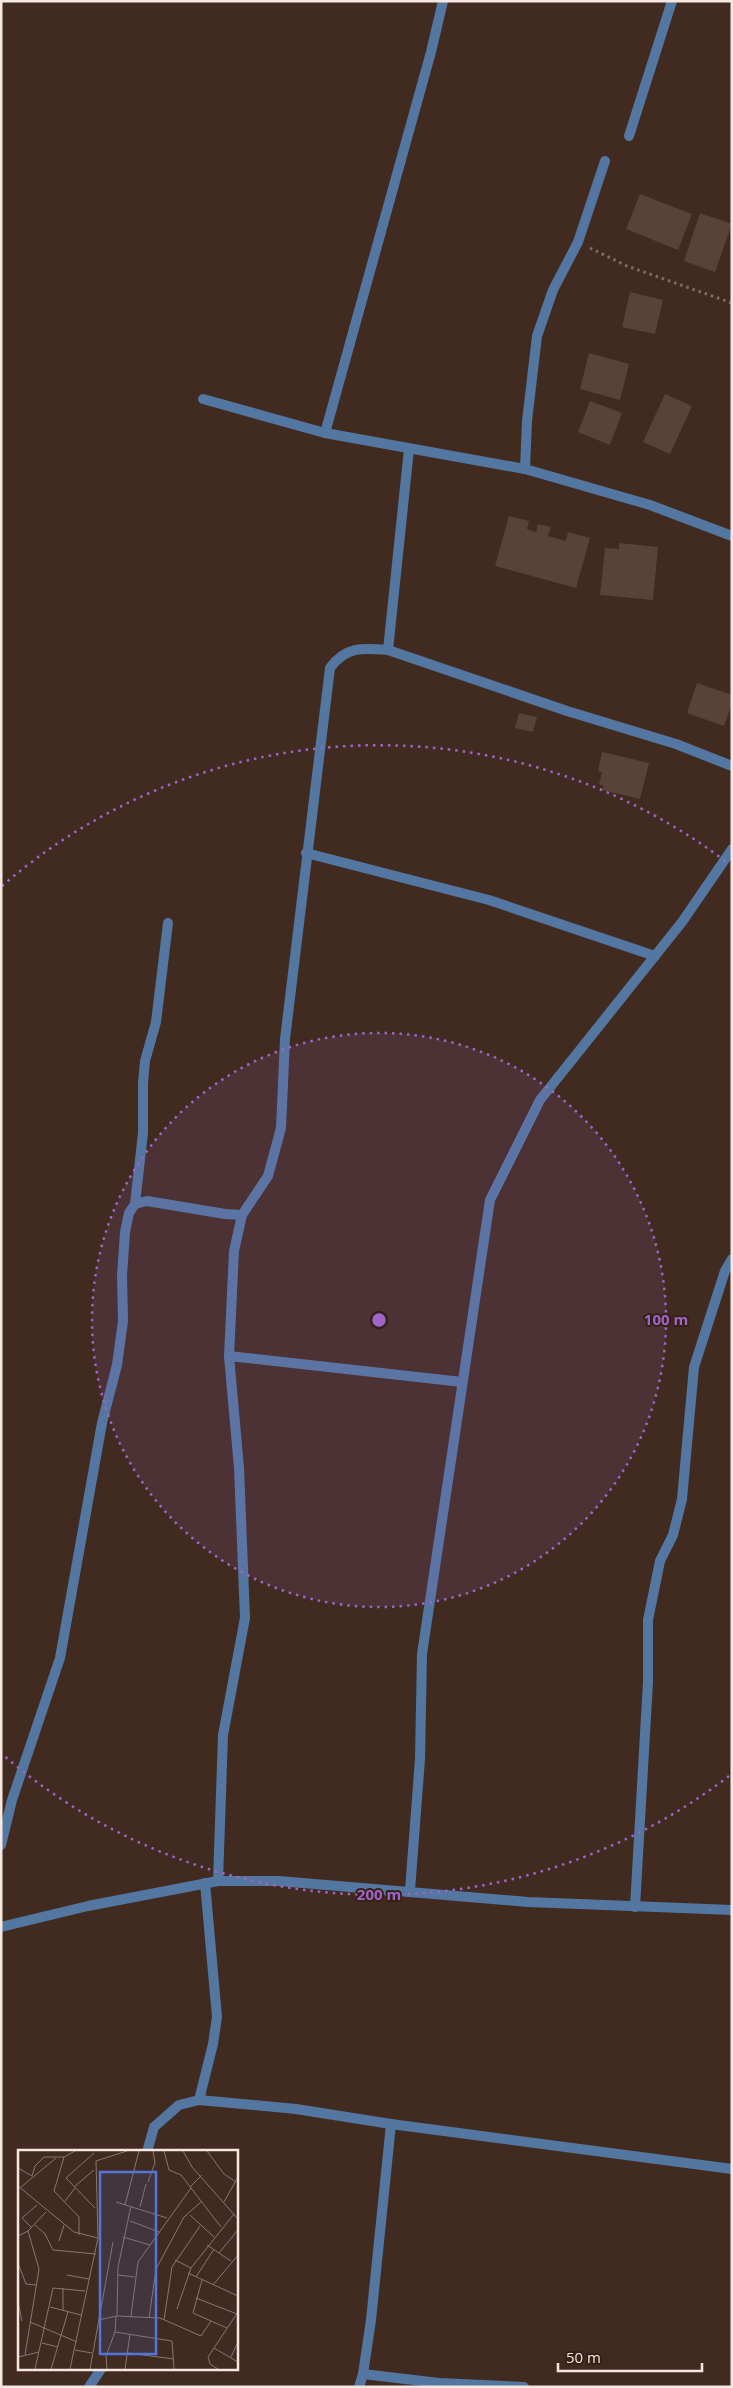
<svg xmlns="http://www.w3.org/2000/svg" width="733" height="2388" font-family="'Open Sans',sans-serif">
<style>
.building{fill:#594237}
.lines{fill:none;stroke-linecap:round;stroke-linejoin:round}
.path{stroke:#816d64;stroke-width:3;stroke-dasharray:2.5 4;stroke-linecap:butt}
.street{stroke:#5377a0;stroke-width:10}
.ring{fill:none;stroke:#a064c9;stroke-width:2.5;stroke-dasharray:2.5 5}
.inset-road{fill:none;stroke:#89766d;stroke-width:1}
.view{fill:#5374da;fill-opacity:0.15;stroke:#5374da;stroke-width:2.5}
.inset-edge{fill:none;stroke:#f6e7e0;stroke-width:2.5}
.centre{fill:#a064c9;stroke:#362117;stroke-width:2.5}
.ring-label{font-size:15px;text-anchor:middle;font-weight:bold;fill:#a064c9;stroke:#362117;stroke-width:4;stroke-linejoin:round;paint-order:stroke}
</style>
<rect width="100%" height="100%" fill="#412b21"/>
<!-- building -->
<g class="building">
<path d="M640 194 692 214 678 250 626 229Z"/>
<path d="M700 213 732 224 715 272 684 261Z"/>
<path d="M630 292 663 300 655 334 622 327Z"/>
<path d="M589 353 629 364 620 400 580 389Z"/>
<path d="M665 394 692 406 670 454 643 442Z"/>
<path d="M590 401 622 413 610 445 578 432Z"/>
<path d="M509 516 529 521 527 529 536 532 538 524 551 527 548 536 566 541 568 532 590 538 576 588 495 566Z"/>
<path d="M619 543 658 547 653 600 600 595 605 548 619 549Z"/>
<path d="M697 683 732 695V703L724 726 687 713Z"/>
<path d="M519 713 537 717 533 732 515 728Z"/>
<path d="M602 752 649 763 640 799 602 790 604 786 599 784 602 772 598 771Z"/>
</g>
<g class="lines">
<!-- path -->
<path class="path" d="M590 248 627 266 732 303"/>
<!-- street -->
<g class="street">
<path d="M629 136 672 1"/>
<path d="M203 399 325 433 525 469 650 505 732 536"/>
<path d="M325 433 431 52 443 1"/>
<path d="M525 469 527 421 537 336 553 290 578 242 605 161"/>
<path d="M388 650 409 449"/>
<path d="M732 766 676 744 567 711 388 650C363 648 346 646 330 668L285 1039 281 1128 268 1176 242 1215 234 1251 229 1356 239 1468 245 1618 223 1735 218 1881H279L528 1902 732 1910"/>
<path d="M306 853 489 900 655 956"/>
<path d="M135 1204 147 1201 225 1214 242 1215"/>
<path d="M229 1356 462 1382"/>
<path d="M1 1845 12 1800 60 1658 102 1423 117 1365 123 1321 122 1276 125 1232 129 1213 135 1204 143 1133V1083L145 1061 156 1022 168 923"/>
<path d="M410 1890 420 1759 422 1654 490 1200 540 1100 682 922 732 849"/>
<path d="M635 1907 648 1682V1620L660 1561 673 1535 682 1499 694 1367 725 1271 732 1259"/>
<path d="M1 1927 88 1906 218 1881"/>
<path d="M199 2100 213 2044 217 2017 205 1883"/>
<path d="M147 2152 154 2127 179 2105 199 2100 296 2109 391 2124 732 2169"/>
<path d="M363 2374 439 2383 524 2387"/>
<path d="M89 2387 101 2369"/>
<path d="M359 2387 363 2374 371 2320 391 2124"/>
</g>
</g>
<!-- distance rings -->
<circle cx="379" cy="1320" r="287" fill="#a064c9" fill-opacity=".12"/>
<g class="ring">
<circle cx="379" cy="1320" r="287"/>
<path d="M729 1776A575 575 0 0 1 2 1754M2 886A575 575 0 0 1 729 864"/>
</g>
<!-- overview -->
<g transform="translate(18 2150)">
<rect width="220" height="220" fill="#412b21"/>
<path class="inset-road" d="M146 1 151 20 163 25 203 77M165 1 174 17 220 69M189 1 206 24 218 32M76 3 48 28 77 58M46 7 36 41 61 67V85M0 18 14 26M14 26 17 16 26 7H46L57 1M130 32 137 13 135 1M0 36 56 82 80 88 52 219M56 37 76 20M172 37 184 25M2 38 38 8M47 51 57 38M98 52 149 68M206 52 220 27M107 55 121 1M113 56 100 117 99 166 142 168 183 186 193 171M122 57 128 34M172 65 196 87M112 71 141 82M17 75 27 84 35 100 78 104M14 78 4 68 19 55M0 86 10 81 28 62M105 87 132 95M80 88 78 11 109 1M41 91 46 75M189 95 213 111M201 103 220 80M157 110 173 118M0 113 8 134 19 135M170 123 220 146M49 125 71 129M100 125 117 127M178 127 196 99M184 130 175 163 209 178M195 135 220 105M178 148 219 164M0 152 4 171M32 157 63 165M159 159 173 118 216 64M45 160V138M113 166 120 112 173 38M131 168 138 119 166 67 183 52M80 170 99 166M146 170 154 117 182 76M12 172 59 192M97 182 98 166M24 193 40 197M196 198 220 212M57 200 74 203M110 203 156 209M7 205 21 119 10 81M0 207 21 202M213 207 220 192M17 219 35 138 67 141M33 219 50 162M72 219 95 92M89 219 88 206 97 182 154 191 156 219M107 219 112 184M200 219 192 214 190 207 220 162"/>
<path class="view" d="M82 22H138V204H82Z"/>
<rect width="220" height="220" class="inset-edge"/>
</g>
<circle cx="379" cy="1320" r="8" class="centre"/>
<g class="ring-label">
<text x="666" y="1325">100 m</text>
<text x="379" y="1900">200 m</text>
</g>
<!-- border -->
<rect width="733" height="2388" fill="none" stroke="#f6e7e0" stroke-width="5"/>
<!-- scale -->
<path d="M558 2363v8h144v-8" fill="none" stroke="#f6e7e0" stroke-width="2.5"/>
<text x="566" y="2363" font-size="15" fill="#f6e7e0" stroke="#362117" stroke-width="4" paint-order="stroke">50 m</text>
</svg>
